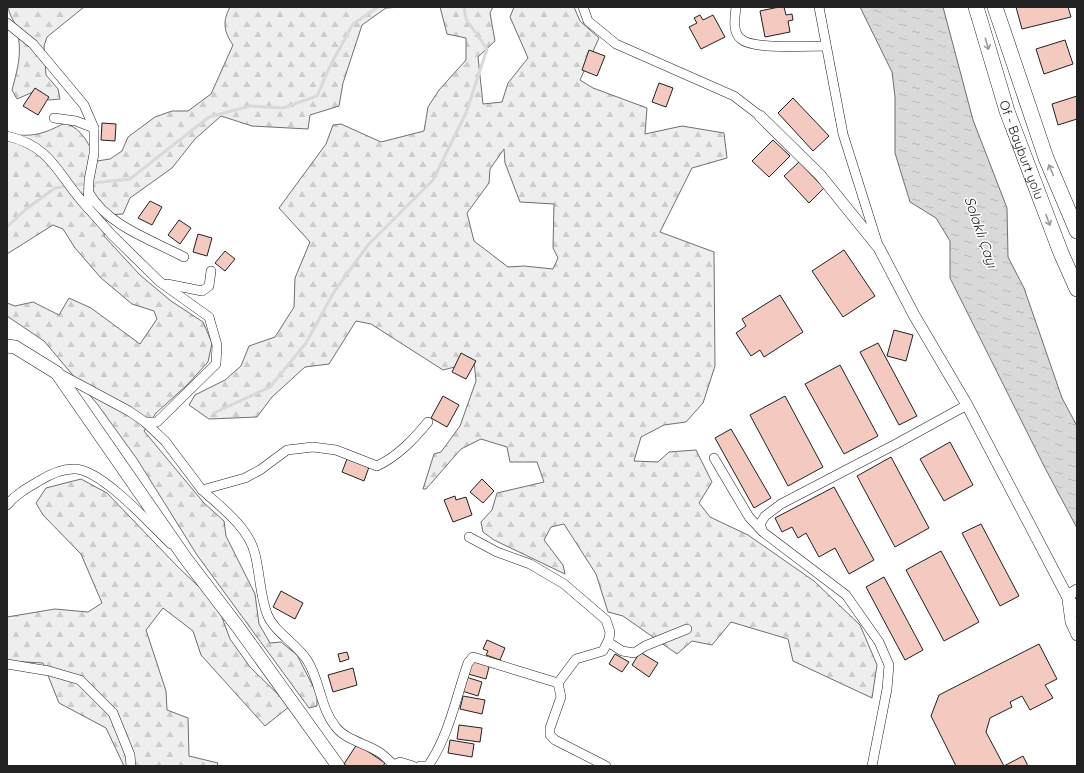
<svg xmlns="http://www.w3.org/2000/svg" width="1084" height="773" font-family="Quicksand,sans-serif">
<style>
.forest{fill:url(#forest-firs);stroke:#6f6f6f;fill-rule:evenodd}
.water{fill:url(#water-ripples);stroke:#6f6f6f}
.lines{fill:none;stroke-linecap:round;stroke-linejoin:round}
.stream{stroke:#d9d9d9;stroke-width:3}
.building{fill:#f3c9c0;stroke:#222}
.minor-casing{stroke:#222;stroke-width:10}
.tertiary-casing{stroke:#222;stroke-width:12}
.secondary-casing{stroke:#222;stroke-width:14}
.trunk-casing{stroke:#222;stroke-width:16}
.minor{stroke:#fff;stroke-width:9}
.tertiary{stroke:#fff;stroke-width:11}
.secondary{stroke:#fff;stroke-width:13}
.trunk{stroke:#fff;stroke-width:15}
.oneway{stroke:#9c9c9c}
.labels{text-anchor:middle;dominant-baseline:central;stroke-width:3;stroke-linejoin:round;paint-order:stroke}
.street-label{font-size:13px;fill:#222;stroke:#fff}
.water-label{font-size:14px;font-style:italic;fill:#222;stroke:#fff}
</style>
<defs>
<pattern id="forest-firs" width="22" height="20" patternUnits="userSpaceOnUse"><rect width="22" height="20" fill="#eee"/><path d="M5 1l3.5 6h-7zM16 11l3.5 6h-7z" fill="#ccc"/></pattern>
<pattern id="water-ripples" width="26" height="14" patternUnits="userSpaceOnUse"><rect width="26" height="14" fill="#d9d9d9"/><path d="M2 4q2-2 4 0t4 0M15 11q2-2 4 0t4 0" fill="none" stroke="#bababa"/></pattern>
</defs>
<rect width="100%" height="100%" fill="#fff"/>
<!-- forest -->
<g class="forest">
<path d="M8 7H84L47 37 44 46 46 75 58 89 60 99 49 100 33 92 17 99 12 90C18 67 23 51 16 27 14 20 9 15 8 7Z"/>
<path d="M230 7H402L386 8 362 25 343 83 339 106 310 115 308 129 252 126 221 116 195 139 172 168 130 198 123 214 107 215 104 236 140 275 171 301 203 322 212 343 208 362 187 385 156 413 144 431 204 503 224 521 226 536 255 594 259 624 270 643 281 642 297 655 317 694V706L309 708 197 555 137 459 98 405 44 341 7 316V303L15 306 33 302 59 315 69 298 91 308 140 344 157 319 154 311 132 304 101 278 75 248 63 229 53 225 7 254V134C33 137 41 135 65 123 83 129 89 145 97 161L110 159 122 151 128 137 155 117 172 111H188L211 94 233 45C224 32 222 22 230 7Z"/>
<path d="M440 7H493L490 13 495 41 478 57 483 104 502 102 508 83 528 58 510 17 514 7H574L580 21 599 38 580 80 593 88 647 108 645 134 682 126 724 133 727 158 692 168 660 232 714 252 715 366 703 403 686 422 664 425 641 437 634 461 658 462 669 452 696 450 712 482 699 503 710 517 748 535 814 581 860 625 877 665 872 698 793 661 788 639 731 622 712 645 692 641 677 654 623 616 608 612 596 574 564 524 551 527 544 540 563 565 565 574 494 540 483 532 481 522 492 510 497 493 544 482 537 462H510L507 447 481 439 461 449 426 489H423L434 454 441 452 460 426 476 381 474 362 443 370 371 324 356 321 329 364 305 367 272 397 257 417 209 419 189 405 195 395 225 380 241 366 249 346 275 337 294 307 295 278 310 242 279 208 326 144 333 125 341 124 381 142 424 131 428 107 439 90 466 60V38L447 34ZM504 149 505 163 520 202 554 204 553 248 558 258 553 269 524 266 508 267 474 241 467 213 489 183 490 169Z"/>
<path d="M81 479 107 493 178 567 217 604 230 639 250 667 290 706 265 726 201 655 193 631 163 608 146 630 166 691 167 710 188 718 189 756 218 763 217 766H124L106 728 59 703 43 663 7 661V617L55 609 88 612 102 603 81 554 43 515 36 503 46 488Z"/>
</g>
<!-- water -->
<path class="water" d="M860 7H943L973 120 1007 208 1008 257 1024 288 1062 398 1077 426V528L1045 468 950 278V241L936 218 910 202 895 153V97L892 72Z"/>
<g class="lines">
<!-- stream -->
<g class="stream">
<path d="M73 185 130 179 209 117 250 106 283 108 317 96 330 66 353 24 378 7"/>
<path d="M7 227 26 209 55 188 67 186"/>
<path d="M214 413 270 387 306 343 334 292 368 245 433 180 466 113 487 49 466 19 464 7"/>
</g>
</g>
<!-- building -->
<g class="building">
<path d="M779 7H784L786 15 792 14 793 20 788 21 790 32 765 37 760 11Z"/>
<path d="M1016 7H1068L1071 17 1022 29Z"/>
<path d="M700 15 703 20 713 15 725 37 701 49 689 27 697 23 694 18Z"/>
<path d="M1065 40 1073 64 1044 74 1036 49Z"/>
<path d="M589 50 605 56 597 76 582 70Z"/>
<path d="M659 83 673 88 666 107 652 102Z"/>
<path d="M35 88 49 97 38 115 23 106Z"/>
<path d="M1077 96V119L1058 125 1052 104Z"/>
<path d="M793 98 829 136 813 151 778 113Z"/>
<path d="M102 123 116 124 115 141 101 140Z"/>
<path d="M773 140 790 156 769 177 752 161Z"/>
<path d="M799 162 824 188 809 203 784 176Z"/>
<path d="M150 201 162 207 152 225 138 218Z"/>
<path d="M179 220 191 228 180 244 168 235Z"/>
<path d="M198 234 212 238 207 256 193 252Z"/>
<path d="M844 250 875 296 843 317 812 271Z"/>
<path d="M225 251 235 259 225 271 215 263Z"/>
<path d="M780 295 803 332 764 357 760 350 751 356 736 333 746 326 742 319Z"/>
<path d="M894 330 913 335 906 361 887 356Z"/>
<path d="M878 343 917 416 899 425 860 352Z"/>
<path d="M461 353 476 361 466 379 452 372Z"/>
<path d="M840 365 878 436 844 454 805 384Z"/>
<path d="M443 396 459 405 447 427 431 418Z"/>
<path d="M785 396 823 467 788 486 750 415Z"/>
<path d="M731 429 771 498 754 508 715 438Z"/>
<path d="M950 442 973 485 944 501 920 459Z"/>
<path d="M891 457 929 528 895 547 857 476Z"/>
<path d="M347 459 369 467 364 481 342 472Z"/>
<path d="M482 479 494 491 483 503 470 492Z"/>
<path d="M834 487 874 560 849 574 835 548 819 557 806 533 798 538 792 527 782 532 775 518Z"/>
<path d="M455 496 456 500 466 497 472 515 453 522 444 500Z"/>
<path d="M981 524 1019 596 1000 606 962 533Z"/>
<path d="M941 551 979 622 944 641 906 570Z"/>
<path d="M884 577 923 650 905 660 866 587Z"/>
<path d="M281 591 303 603 295 619 273 607Z"/>
<path d="M487 640 505 648 500 660 486 655 488 651 483 649Z"/>
<path d="M1039 644 1057 679 1045 685 1053 698 1030 710 1022 696 1010 702 1012 707 990 718 986 732 1004 766 1023 756 1028 766H956L931 716 939 695Z"/>
<path d="M347 652 349 659 340 662 338 654Z"/>
<path d="M640 652 658 663 649 677 632 665Z"/>
<path d="M615 654 629 662 622 672 609 664Z"/>
<path d="M473 658 490 663 486 679 468 674Z"/>
<path d="M353 668 357 685 333 692 328 675Z"/>
<path d="M466 677 482 682 478 696 462 691Z"/>
<path d="M463 696 485 700 482 714 460 709Z"/>
<path d="M459 725 482 728 480 742 457 739Z"/>
<path d="M450 740 474 744 472 757 448 753Z"/>
<path d="M357 744 385 763 383 766H347L344 764Z"/>
</g>
<g class="lines">
<defs>
<g id="minor">
<path d="M583 7 588 21 616 44 734 96 760 116"/>
<path d="M736 7C735 17 732 32 741 39 753 50 808 46 826 46"/>
<path d="M819 7 843 134 878 245"/>
<path d="M7 23 33 44 84 105 94 128V154L89 180 88 208 112 235 160 282 209 317 217 345 216 364 157 422H145L129 411 60 374"/>
<path d="M54 118 76 121 94 128"/>
<path d="M7 136C54 147 58 177 88 208"/>
<path d="M89 193C108 226 152 240 184 257"/>
<path d="M167 284 202 291 209 286 211 271"/>
<path d="M145 422 165 441 202 490 245 478 260 470 287 450 313 447 336 450 377 466C398 456 413 440 428 422"/>
<path d="M714 458 749 517 762 531"/>
<path d="M202 490C221 507 249 528 255 554 260 574 260 595 267 614 274 632 296 643 307 660 320 680 320 707 335 726 345 740 365 743 379 752 384 755 388 760 393 764"/>
<path d="M7 505C16 494 27 488 39 481 50 474 62 468 76 469 103 471 151 525 171 544"/>
<path d="M469 537 497 552 530 564 564 584 606 620 610 632 609 639 603 651 576 659 558 683 561 697 550 728V735L555 740 606 766"/>
<path d="M608 642 622 651 634 653 645 646 687 629"/>
<path d="M7 664 49 671 80 680 113 713 130 755 131 766"/>
<path d="M392 766 400 762 413 766"/>
<path d="M420 766H428C449 736 456 697 468 663L473 657 558 683"/>
<path d="M872 766 887 689 889 665 879 642 846 595 763 532 760 524 765 516 781 504 896 444 967 405"/>
</g>
<g id="tertiary">
<path d="M760 116 820 175 879 248 914 315 967 405 1067 596 1077 611"/>
<path d="M1067 596 1077 590"/>
<path d="M1068 600 1071 622 1077 635"/>
</g>
<path id="secondary" d="M7 346 15 347 57 373 186 559 238 627 338 766"/>
<g id="trunk">
<path id="s1" d="M976 7 1007 111 1061 253 1077 289"/>
<path d="M995 7 1046 158 1077 231"/>
</g>
</defs>
<!-- minor casing -->
<use href="#minor" class="minor-casing"/>
<!-- tertiary casing -->
<use href="#tertiary" class="tertiary-casing"/>
<!-- secondary casing -->
<use href="#secondary" class="secondary-casing"/>
<!-- trunk casing -->
<use href="#trunk" class="trunk-casing"/>
<!-- minor -->
<use href="#minor" class="minor"/>
<!-- tertiary -->
<use href="#tertiary" class="tertiary"/>
<!-- secondary -->
<use href="#secondary" class="secondary"/>
<!-- trunk -->
<use href="#trunk" class="trunk"/>
</g>
<!-- one-way arrows -->
<defs><path id="oneway-shaft" d="M-6 0H5M1.5-3L5.5 0L1.5 3" fill="none" stroke-width="1.6" stroke-linecap="round" stroke-linejoin="round"/></defs>
<g class="oneway">
<use href="#oneway-shaft" transform="translate(987 44) rotate(74)"/>
<use href="#oneway-shaft" transform="translate(1051 170) rotate(-113)"/>
<use href="#oneway-shaft" transform="translate(1048 220) rotate(69)"/>
</g>
<g class="labels">
<!-- street labels -->
<g class="street-label">
<text stroke="none"><textPath href="#s1" startOffset="150">Of - Bayburt yolu</textPath></text>
</g>
<!-- water labels -->
<g class="water-label">
<text transform="translate(981 232) rotate(71)">Solaklı Çayı</text>
</g>
</g>
<!-- border -->
<rect width="1084" height="773" fill="none" stroke="#222222" stroke-width="16"/>
</svg>
